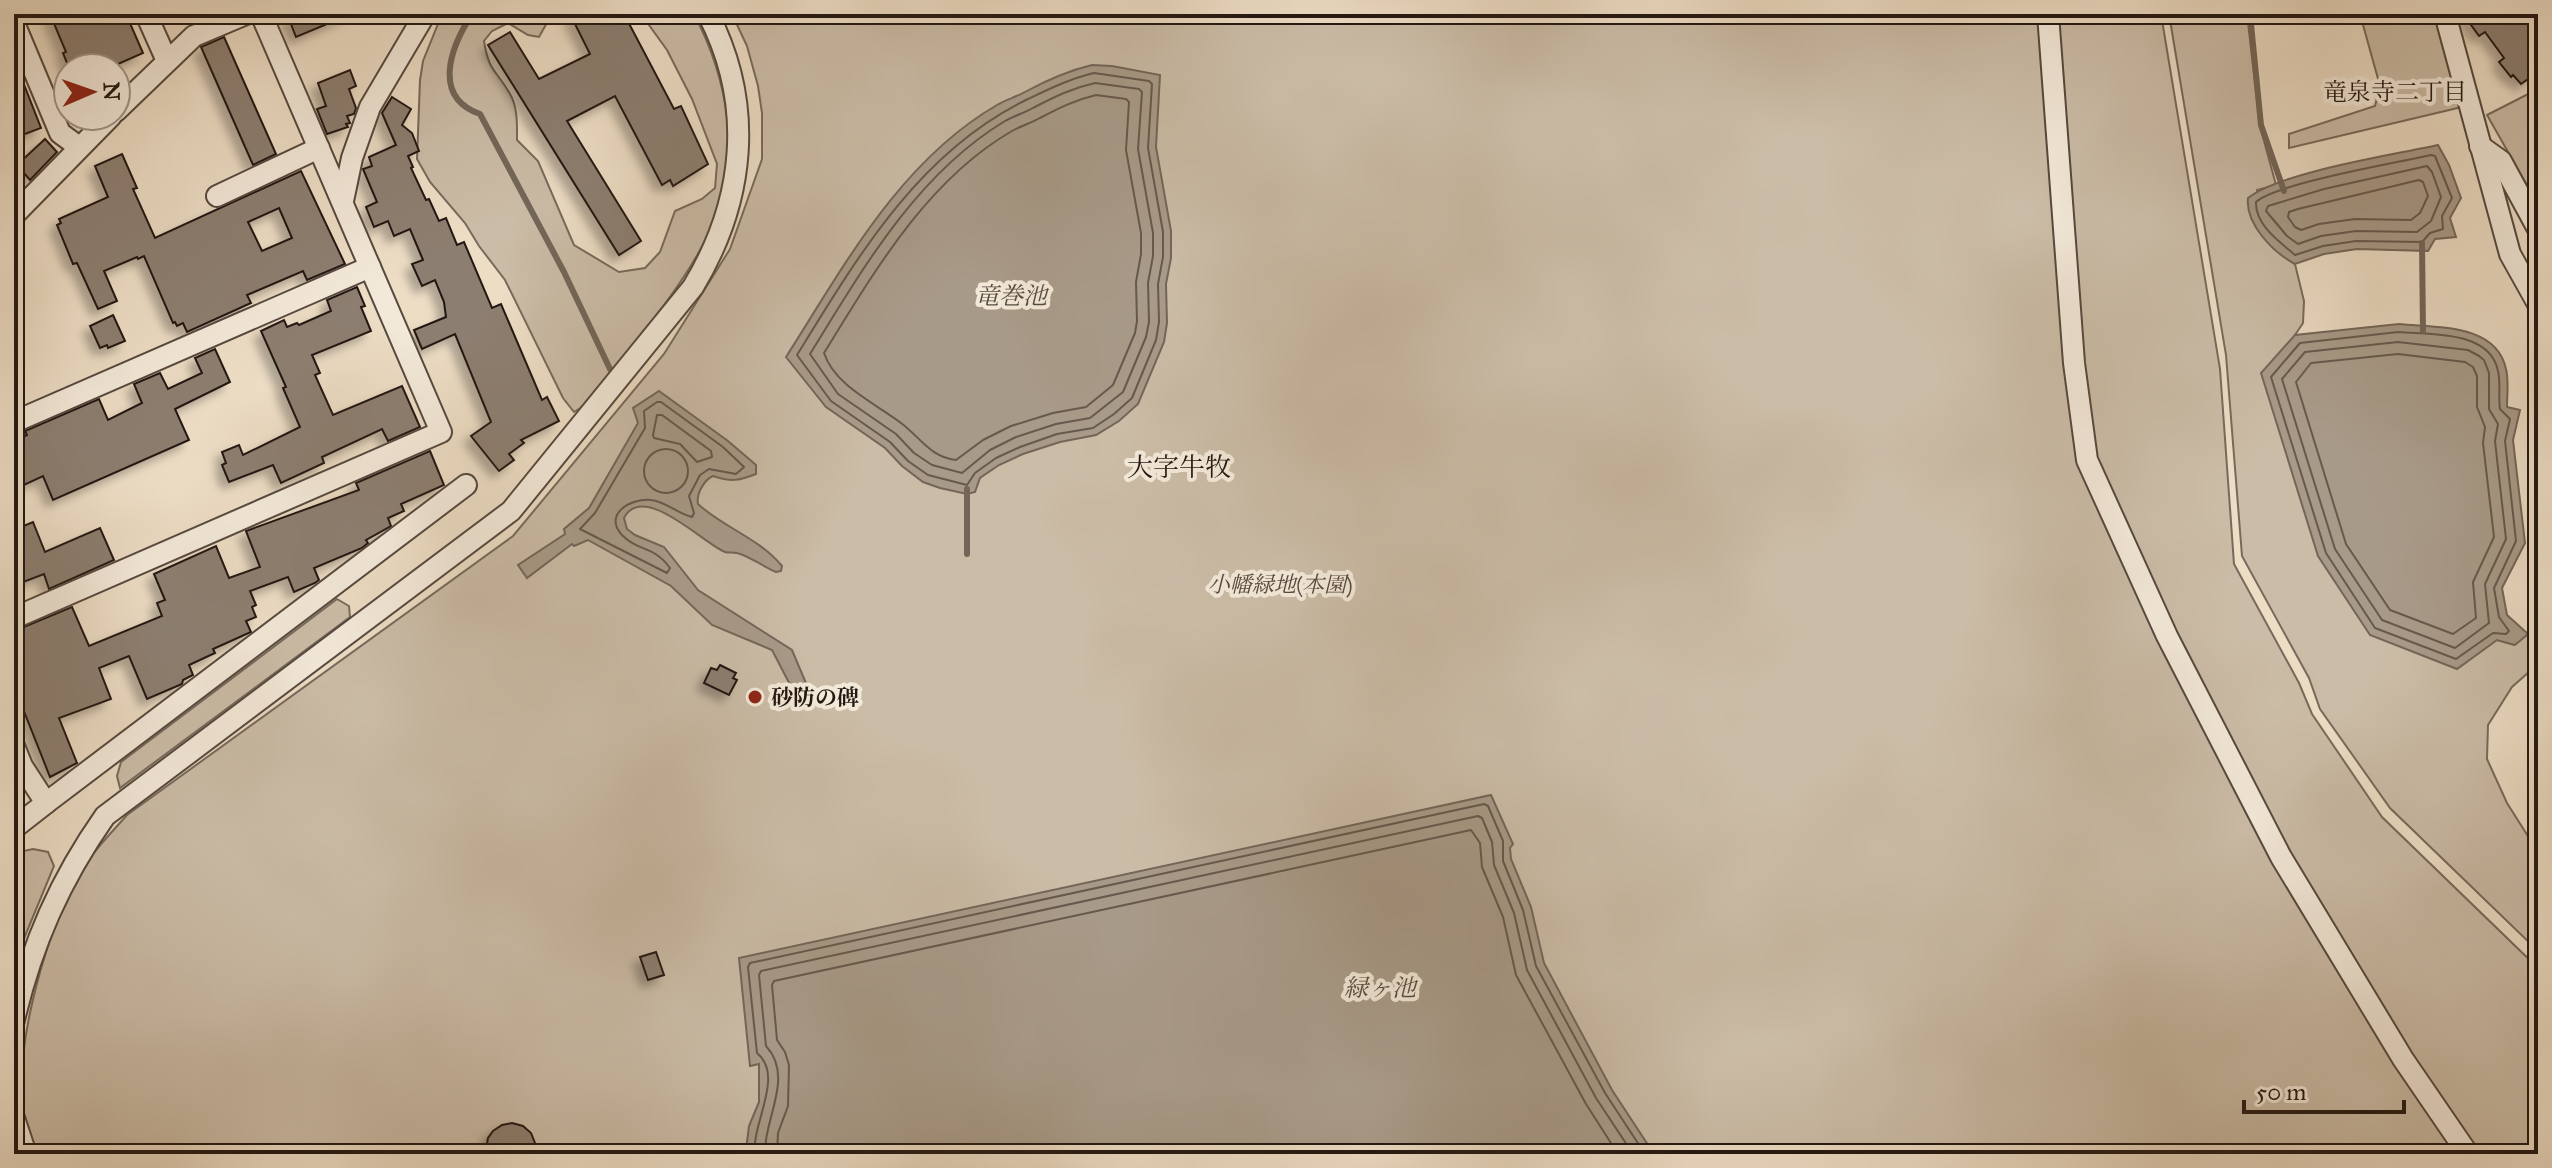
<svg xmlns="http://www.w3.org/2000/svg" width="2552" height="1168" font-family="'IM FELL Great Primer','Noto Serif JP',serif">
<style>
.green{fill:#cbbca7;stroke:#776a5c;stroke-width:2}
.water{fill:#a89a88;stroke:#736659;stroke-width:2}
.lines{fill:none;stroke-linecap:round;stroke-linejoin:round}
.shore{stroke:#66594d;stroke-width:2}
.stream{stroke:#736659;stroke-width:6}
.building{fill:#8c7e6f;stroke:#231812;stroke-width:2;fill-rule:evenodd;filter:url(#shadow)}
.minor-casing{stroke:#56493f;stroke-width:24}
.minor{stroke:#f3e9d9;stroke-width:20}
.poi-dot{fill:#8f2418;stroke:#f3e9d9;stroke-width:3}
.labels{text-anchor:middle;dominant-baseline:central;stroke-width:8;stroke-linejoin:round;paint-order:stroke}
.park-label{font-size:22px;font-style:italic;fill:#55493f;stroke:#f3e9d9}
.poi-label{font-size:22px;font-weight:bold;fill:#231812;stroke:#f3e9d9;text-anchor:start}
.neighbourhood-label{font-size:24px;fill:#231812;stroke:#f3e9d9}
.water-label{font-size:24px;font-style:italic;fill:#584c41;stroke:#f3e9d9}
.quarter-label{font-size:26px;fill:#231812;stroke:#f3e9d9}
</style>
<defs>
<filter id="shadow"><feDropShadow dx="-7" dy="7" stdDeviation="4" flood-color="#0004"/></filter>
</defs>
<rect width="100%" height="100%" fill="#edddc5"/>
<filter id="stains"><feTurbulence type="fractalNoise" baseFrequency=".0025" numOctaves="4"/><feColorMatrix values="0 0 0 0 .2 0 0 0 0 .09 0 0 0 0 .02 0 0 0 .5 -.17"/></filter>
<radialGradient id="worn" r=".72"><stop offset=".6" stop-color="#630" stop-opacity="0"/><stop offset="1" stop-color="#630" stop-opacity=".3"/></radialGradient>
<!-- green -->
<g class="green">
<path d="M442 14H552L539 37 528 35 508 23 492 31 484 41C489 73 496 69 510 94 518 108 517 125 517 140L538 161 574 245 619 272 645 268 660 252 675 211 702 199 715 188 717 164 692 99 667 50 641 14H694C727 77 742 154 714 222 688 284 625 354 582 407L574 412 563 398 505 280 479 246 465 223 430 182 417 159 420 80 423 61Z"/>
<path d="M732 14H2161L2220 369 2234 564 2299 683 2312 714 2382 817 2538 968V1154H36C32 1141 26 1127 23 1113 12 1051 49 919 84 866 96 848 113 831 127 815L513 536 664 354 730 249 762 159V113L758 86 747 46Z"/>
<path d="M2169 14H2247L2260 126 2276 185 2257 190 2258 230 2274 249 2295 264 2304 301 2303 323 2295 335 2497 640 2514 645 2528 634 2538 664 2512 687 2488 725 2487 759 2507 803 2538 852V951L2390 808 2320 709 2309 678 2242 556 2226 355Z"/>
<path d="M2360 14H2438L2462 107 2289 148V134L2375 106 2380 86Z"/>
<path d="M2538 89V191L2535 192 2529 189 2487 115Z"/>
<path d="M337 599 349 606 350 617 120 788 117 776 121 762Z"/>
<path d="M33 849 48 852 54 866 25 936 14 975V853Z"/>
</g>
<!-- water -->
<g class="water">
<path d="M1092 65 1112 66 1160 75 1156 147 1171 231V258L1166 284 1167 323 1164 342 1138 404 1119 421 1096 435 1060 442 1023 454 999 465 980 478 975 492 967 494 940 488 923 482 902 466 885 448 826 407 786 357C844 266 900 161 997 105 1005 100 1016 97 1025 92 1047 80 1067 71 1092 65Z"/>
<path d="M2438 145 2449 165 2461 198 2450 218 2456 237 2435 239 2428 251 2357 249 2324 254 2295 264C2273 252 2245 224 2248 198 2281 172 2393 155 2438 145Z"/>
<path d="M2399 324C2436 328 2496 323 2506 369 2509 381 2507 395 2507 407L2520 410 2513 440 2525 543 2502 588 2507 615 2528 634 2515 645 2497 640 2457 669 2370 635 2318 556 2261 373 2295 335Z"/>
<path d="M659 391 728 441 756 465V474C738 481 731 482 713 476 704 480 696 494 698 504 724 528 759 538 782 566L781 571 776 572C764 567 751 557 737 553 734 552 728 553 725 552 704 544 643 481 624 518L627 529 635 535 664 547 698 590 792 650 811 695 797 698 772 650 712 625 671 586 588 540 574 546 572 544 527 578 518 565 565 534 564 529 589 508 638 423 633 408Z"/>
<path d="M1491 795 1513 844 1510 848 1511 859 1531 907 1544 963 1612 1090 1654 1154H750L746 1150 749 1126 759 1102V1064L750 1066 739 958Z"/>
</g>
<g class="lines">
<!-- shore -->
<g class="shore">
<path d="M1094 73 1149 81 1152 84 1148 148 1163 232V257L1158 284 1159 322 1156 340 1132 398 1114 414 1093 428 1057 434 1020 447 996 458 975 473 967 485 928 475 908 461 890 442 831 401 797 355C858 256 919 152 1026 100 1049 89 1069 79 1094 73Z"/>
<path d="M1095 83 1139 89 1142 92 1138 149 1153 233V256L1148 283 1149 322 1146 337 1123 392 1090 418 1056 424 1016 437 990 450 962 473 932 465 914 453 896 434 838 394 810 354C863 268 917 174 1005 121 1014 116 1024 113 1033 108 1054 97 1072 88 1095 83Z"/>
<path d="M1096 95 1126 99 1129 102 1126 150 1141 233V254L1136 282 1137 321 1135 333 1113 385 1086 407 1053 413 1011 426 983 440 956 460C930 457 920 437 901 423 875 403 835 386 824 353 874 272 927 180 1012 131 1021 126 1031 123 1040 118 1059 108 1075 100 1096 95Z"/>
<path d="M2431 155 2435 156 2452 198 2442 216 2443 229 2430 233 2422 242 2356 241 2323 246 2295 255C2280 242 2255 225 2256 202 2277 183 2397 163 2431 155Z"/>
<path d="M2427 166 2432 172 2441 197 2431 221 2417 232 2356 231 2321 236 2298 244 2287 236 2266 211 2268 206 2324 189Z"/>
<path d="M2419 180 2423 182 2428 196 2420 213 2411 220 2355 219 2319 224 2301 230 2295 227 2288 217 2289 212 2298 209Z"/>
<path d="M2398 332C2431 335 2490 330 2498 371 2501 383 2498 397 2500 409L2510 419 2505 441 2516 541 2494 588 2499 617 2509 631 2506 634 2493 633 2456 659 2375 628 2326 553 2271 377 2300 343Z"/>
<path d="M2398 342 2468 350 2479 356 2484 360 2489 373V409L2498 424 2495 441 2506 539 2485 584 2489 623 2455 648 2382 620 2335 549 2282 379 2305 352Z"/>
<path d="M2398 354 2465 362 2473 367 2477 376V407L2485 427 2483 443 2494 537 2473 582 2476 618 2453 634 2390 610 2346 544 2296 382 2311 363Z"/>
<path d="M657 402H661L723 447 744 467 736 474 709 469 700 475 689 496 694 513 692 517C678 514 665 501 651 500 630 498 602 515 623 536 639 552 653 545 670 568L667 573 580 529 595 513 645 428 644 411Z"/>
<path d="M657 415H662L711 451 712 457 697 462 680 444 654 438 653 435Z"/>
<circle cx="666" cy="471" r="22"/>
<path d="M755 1154C751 1124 785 1076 757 1053L748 967 750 963 1484 804 1488 806 1503 841V861L1523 910 1536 966 1605 1093 1645 1154"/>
<path d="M765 1154C763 1120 795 1077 766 1046L759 975 761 971 1478 816 1482 818 1492 842 1494 865 1514 913 1527 970 1596 1098 1633 1154"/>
<path d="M777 1154 778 1133 788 1106 789 1065 785 1052 777 1040 772 985 774 981 1471 830 1480 843 1482 867 1503 917 1516 975 1586 1104 1618 1154"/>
</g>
<!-- stream -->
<g class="stream">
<path d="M472 14C450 48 432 97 480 114L564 272 610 369"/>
<path d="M2250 14 2261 125 2284 191"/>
<path d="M2422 243 2423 331"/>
<path d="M967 489V554"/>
</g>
</g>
<!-- building -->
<g class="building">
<path d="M50 14H126L143 53 109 68H69L63 53 66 52Z"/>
<path d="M287 14H351L296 37Z"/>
<path d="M570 14H624L674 109 681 106 708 164 673 186 670 180 662 185 615 96 567 121 641 241 619 255 488 45 510 32 539 79 590 54Z"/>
<path d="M2463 14H2538V72L2521 84 2513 75 2511 77 2499 62 2504 58 2485 32 2479 36Z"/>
<path d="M224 37 276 154 253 165 201 47Z"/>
<path d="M14 59 41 128 14 138Z"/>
<path d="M350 70 356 86 349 89 356 108 354 114 347 116 350 123 346 124 348 127 327 134 317 109 326 106 318 83Z"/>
<path d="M392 97 411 109 402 125 412 133 419 151 408 156 413 167 411 168 426 200 429 199 439 221 446 218 457 245 464 242 492 308 501 304 542 400 547 397 559 421 521 440 524 443 509 454 514 460 499 471 471 436 491 422 455 334 422 349 414 330 446 317 444 302 435 280 422 286 412 264 423 260 410 229 394 236 388 221 374 227 366 207 377 202 363 169 372 166 369 157 396 145 382 113Z"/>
<path d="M45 139 57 152 30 180 17 165Z"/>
<path d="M122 154 137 188 133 189 155 238 301 171 345 264 307 280 303 271 247 295 251 303 187 332 183 323 177 326 175 322 173 323 144 256 138 259 137 257 104 271 117 301 98 309 77 263 73 264 57 225 61 223 59 219 108 197 95 166ZM279 208 292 238 262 251 248 222Z"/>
<path d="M357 287 365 306 361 307 371 331 312 355 320 373 315 375 333 415 402 386 420 427 388 441 382 429 322 457 324 463 281 483 273 465 229 482 222 465 226 463 222 452 239 445 243 455 300 427 283 388 286 387 261 331 284 320 287 327 297 323 299 325 331 311 327 300Z"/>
<path d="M113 315 125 341 108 348 107 345 100 348 90 326Z"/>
<path d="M215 349 230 382 175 409 189 440 53 500 43 476 24 485 14 462V441L27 435 25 431 99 399 108 420 142 403 134 384 160 373 168 389 202 373 195 358Z"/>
<path d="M430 451 444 485 401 504 404 511 388 518 391 526 366 540 368 543 362 548 314 568 319 580 315 583 294 592 288 577 250 591 256 605 252 607 256 617 246 621 251 632 213 649 215 653 189 665 193 675 183 680 182 684 147 699 129 656 99 668 111 699 59 718 77 763 50 777 14 686V631L72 607 89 646 162 616 157 603 165 600 154 574 216 546 229 578 260 567 246 531 359 490 356 483Z"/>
<path d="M33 522 45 552 100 528 114 560 49 589 44 574 18 584 14 573V530Z"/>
<path d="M720 665 736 673 733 678 737 680 729 695 704 683 711 668 717 670Z"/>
<path d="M656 952 664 975 648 980 640 957Z"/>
<path d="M512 1123 523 1126 531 1133 535 1143 536 1154H485L488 1138 493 1131 502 1125Z"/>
</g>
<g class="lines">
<defs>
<g id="minor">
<path d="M146 14 167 61"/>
<path d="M2048 14 2074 363 2087 460 2167 636 2281 857 2403 1059 2468 1154"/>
<path d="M2445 14 2510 254 2538 304"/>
<path d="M14 23 60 133 79 147"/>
<path d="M116 111 194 36 246 14"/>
<path d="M2480 146 2501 161 2538 229"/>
<path d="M217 196 319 148"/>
<path d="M343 201 352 158 370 107 425 14"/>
<path d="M14 215 111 116"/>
<path d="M14 422 370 267"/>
<path d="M14 618 441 432 261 14"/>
<path d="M14 746 22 766 46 803 14 828"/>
<path d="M46 803 466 485"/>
<path d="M14 1020C32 944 60 880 105 816L511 511 693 287C745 201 755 105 708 14"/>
<path d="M14 1118 26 1154"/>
</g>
</defs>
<!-- minor casing -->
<use href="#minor" class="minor-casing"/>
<!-- minor -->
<use href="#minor" class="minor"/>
</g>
<!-- markers -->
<circle class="poi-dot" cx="755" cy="697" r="8"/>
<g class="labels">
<!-- park labels -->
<g class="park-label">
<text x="1280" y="584">小幡緑地(本園)</text>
</g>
<!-- poi labels -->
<g class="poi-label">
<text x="771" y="697">砂防の碑</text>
</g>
<!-- neighbourhood labels -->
<g class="neighbourhood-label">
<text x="2395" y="92">竜泉寺二丁目</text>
</g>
<!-- water labels -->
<g class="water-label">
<text x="1011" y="296">竜巻池</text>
<text x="1380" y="988">緑ヶ池</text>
</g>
<!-- quarter labels -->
<g class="quarter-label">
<text x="1179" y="467">大字牛牧</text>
</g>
</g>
<!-- margin -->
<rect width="2552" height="1168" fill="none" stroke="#edddc5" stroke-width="48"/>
<rect x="16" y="16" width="2520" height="1136" fill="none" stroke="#231812" stroke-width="4"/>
<rect x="24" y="24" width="2504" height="1120" fill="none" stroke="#231812" stroke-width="2"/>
<!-- north arrow -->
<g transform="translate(92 92) rotate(88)"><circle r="38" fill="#f3e9d9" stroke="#a09589" stroke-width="2"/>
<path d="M0-6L14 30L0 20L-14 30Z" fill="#8f2418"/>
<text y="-12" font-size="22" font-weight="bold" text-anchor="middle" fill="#231812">N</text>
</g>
<!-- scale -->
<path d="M2244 1100v12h160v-12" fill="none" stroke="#231812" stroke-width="4"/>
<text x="2256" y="1100" font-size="24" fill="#231812" stroke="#f3e9d9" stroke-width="6" paint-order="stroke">50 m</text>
<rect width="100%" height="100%" filter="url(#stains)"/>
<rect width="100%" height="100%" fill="url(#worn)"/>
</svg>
